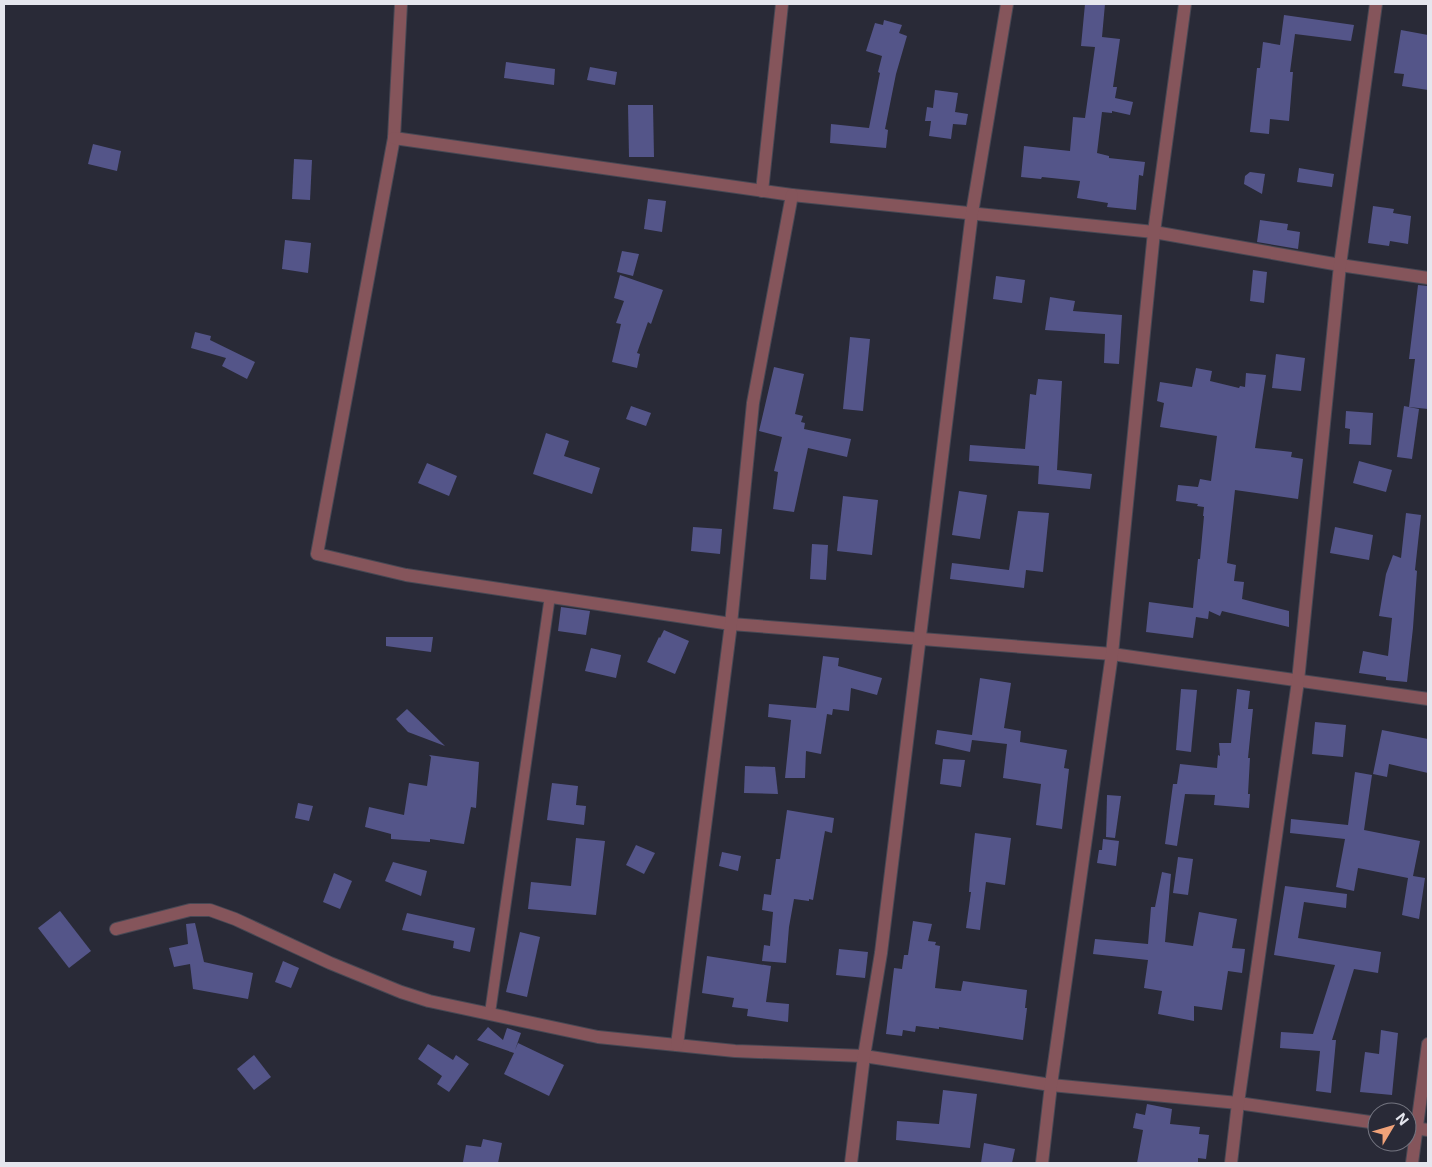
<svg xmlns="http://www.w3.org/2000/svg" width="1432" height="1167" font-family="Inter,sans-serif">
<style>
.building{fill:#545589}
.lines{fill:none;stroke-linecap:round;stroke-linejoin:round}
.service-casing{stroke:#474854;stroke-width:12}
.minor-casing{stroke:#474854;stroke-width:14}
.service{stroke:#85555b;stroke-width:10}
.minor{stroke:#85555b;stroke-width:12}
</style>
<rect width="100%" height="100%" fill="#292a37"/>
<!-- building -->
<g class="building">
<path d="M1085 4H1105L1102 37 1120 39 1113 87H1117L1115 98 1133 102 1130 115 1112 111V113L1102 112 1097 153 1109 156V158L1145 162 1143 176 1139 175 1136 210 1107 207 1108 203 1077 198 1080 181 1042 177 1041 179 1021 177 1024 146 1070 151 1073 117 1085 118 1095 47 1081 46Z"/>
<path d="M1284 15 1354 25 1351 41 1295 34 1290 72H1293L1289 121 1270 119 1269 134 1250 132 1257 68H1260L1263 42 1280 45Z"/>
<path d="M884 20 902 25 899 33 907 36 896 74 885 129 888 130 886 148 830 143 831 124 869 128 880 73 878 72 882 56 866 51 875 23 883 25Z"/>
<path d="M1401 30 1428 35V90L1402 86 1404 74 1394 73Z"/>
<path d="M506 62 555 69 554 85 504 78Z"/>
<path d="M590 67 617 72 615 85 587 80Z"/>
<path d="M935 90 958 93 955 112 968 114 966 125 953 124 951 139 929 136 931 121H925L927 107 933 108Z"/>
<path d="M628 105H653L654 157H629Z"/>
<path d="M93 144 121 151 117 171 88 164Z"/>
<path d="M294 159 312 160 310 200 292 199Z"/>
<path d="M1299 168 1334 174 1332 187 1297 182Z"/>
<path d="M1250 172 1265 174 1262 194 1244 184 1245 176Z"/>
<path d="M648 199 666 201 662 232 644 229Z"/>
<path d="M1373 206 1394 209 1393 213 1411 216 1408 244 1390 241 1389 246 1368 243Z"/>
<path d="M1260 220 1288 224 1287 230 1300 232 1298 249 1257 242Z"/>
<path d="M285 240 311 243 308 273 282 269Z"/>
<path d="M622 251 639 254 633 276 617 272Z"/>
<path d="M1253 270 1267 272 1264 303 1250 301Z"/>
<path d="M620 275 663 290 651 324 648 322 637 353 640 354 637 368 612 362 621 324 616 323 624 301 614 298Z"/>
<path d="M996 276 1025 280 1022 303 993 299Z"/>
<path d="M1418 285 1428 286V409L1409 407 1415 359H1409Z"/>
<path d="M1050 297 1075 301 1073 311 1122 315 1119 364 1104 363 1105 334 1045 330Z"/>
<path d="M195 332 211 336 210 340 255 362 247 379 222 366 226 358 191 348Z"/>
<path d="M850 337 870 339 863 411 843 409Z"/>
<path d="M1276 354 1305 358 1301 391 1272 388Z"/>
<path d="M774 367 804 374 795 414 803 416 801 422 805 423 804 429 851 439 847 457 808 448 794 512 773 509 778 472 774 471 782 437 759 431Z"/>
<path d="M1196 368 1212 371 1210 381 1239 388 1240 386 1245 387 1246 373 1266 375 1255 448 1292 452 1291 457 1303 459 1298 499 1235 490 1227 563 1236 565 1234 581 1244 582 1242 599 1289 611V627L1222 611 1220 616 1209 611 1208 619 1196 617 1193 638 1146 632 1149 602 1193 608 1198 559H1200L1204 516H1203L1204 507 1197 506 1198 504 1176 501 1178 485 1198 487 1200 479 1211 481 1217 436 1160 427 1164 403 1157 401 1160 382 1192 387Z"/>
<path d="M1038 379 1062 381 1057 470 1092 474 1090 489 1038 484 1039 466 969 461 970 445 1025 449 1030 394 1036 395Z"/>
<path d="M631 406 651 413 646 426 626 419Z"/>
<path d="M1404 406 1419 409 1412 459 1397 457Z"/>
<path d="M1346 411 1373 413 1371 445 1349 444 1350 429 1345 428Z"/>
<path d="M546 433 569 441 564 456 600 468 592 494 533 474Z"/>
<path d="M1359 461 1392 470 1386 492 1353 483Z"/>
<path d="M427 463 457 476 449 496 418 483Z"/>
<path d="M959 491 987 495 980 539 952 535Z"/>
<path d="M843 496 878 500 872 555 837 551Z"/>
<path d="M1018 511 1049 513 1043 572 1026 570 1024 588 950 579 952 563 1009 570Z"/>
<path d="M1406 513 1421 515 1415 570 1417 571 1413 628 1407 682 1386 680V677L1359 673 1363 651 1388 656 1392 618 1379 616 1386 574 1393 555 1401 558Z"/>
<path d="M693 527 722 529 720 554 691 551Z"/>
<path d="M1335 527 1373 535 1369 560 1330 553Z"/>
<path d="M812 544 828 545 826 580 810 579Z"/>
<path d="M561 607 590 611 586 635 558 631Z"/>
<path d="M664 630 689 641 675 674 647 662 659 637 660 638Z"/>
<path d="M386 637H433L431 652 386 646Z"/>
<path d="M591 648 621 655 616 678 585 671Z"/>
<path d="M823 656 839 658 838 666 882 678 877 695 851 688 849 711 833 709 832 715 827 714 821 754 806 751 805 778H785L791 720 768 717 769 704 816 708Z"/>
<path d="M980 678 1011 683 1004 728 1021 731 1020 742 1067 750 1064 768 1069 769 1062 829 1036 825 1041 784 1003 778 1007 744 972 740 970 752 935 744 937 730 972 735Z"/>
<path d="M1181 689 1197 690 1191 752 1176 750Z"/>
<path d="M1237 689 1250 691 1248 709H1253L1248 758H1250L1248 794H1250L1249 808 1214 805 1215 795 1185 794 1177 846 1165 844 1173 784H1177L1180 764 1217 768 1218 755 1220 756 1219 743H1231Z"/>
<path d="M407 709 445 746 408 732 396 719Z"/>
<path d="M1315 722 1346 725 1343 757 1312 754Z"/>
<path d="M1382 730 1428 739V773L1389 764 1387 777 1373 774Z"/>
<path d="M429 755 479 762 476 808 471 807 464 844 430 839V842L391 839V834L365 827 369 807 404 815 409 783 427 786 431 757Z"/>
<path d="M943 759 965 760 961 787 940 784Z"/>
<path d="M745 766 775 767 778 794 744 793Z"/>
<path d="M1355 772 1372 775 1364 830 1420 841 1413 876 1425 878 1419 919 1402 915 1408 878 1358 868 1354 891 1336 887 1345 839 1290 833 1291 819 1348 825Z"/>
<path d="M552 783 578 786 576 805 586 806 584 825 547 820Z"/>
<path d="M1107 795 1121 796 1115 838 1106 837Z"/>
<path d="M298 803 313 806 309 821 295 818Z"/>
<path d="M787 810 834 818 832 833 825 831 813 900 809 899V901L794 899 789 927 786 963 762 961 764 945 770 946 773 912 762 910 764 894 771 895 776 859H780Z"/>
<path d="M975 833 1011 838 1005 885 986 882 980 930 966 928 971 892H969L970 879Z"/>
<path d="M576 838 605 841 596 915 528 909 531 882 571 886Z"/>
<path d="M1103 839 1119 841 1116 866 1097 863 1099 850H1102Z"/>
<path d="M636 845 655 853 644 874 626 865Z"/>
<path d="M722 852 741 856 738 871 719 866Z"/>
<path d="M1178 857 1193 859 1188 895 1173 893Z"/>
<path d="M393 862 427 871 421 896 385 881Z"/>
<path d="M1162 872 1171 874 1165 942 1193 946 1199 912 1237 919 1232 948 1245 949 1242 973 1228 971 1222 1010 1194 1006V1021L1158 1014 1162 991 1144 988 1148 960 1093 954 1095 939 1148 944 1151 907H1155Z"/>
<path d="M334 873 352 881 340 909 323 902Z"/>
<path d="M1285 886 1347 894 1346 908 1304 902 1298 938 1381 952 1378 973 1354 969 1332 1040H1336L1331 1093 1316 1091 1320 1051 1280 1048 1281 1032 1313 1034 1335 965 1274 955Z"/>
<path d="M60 911 91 951 69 968 38 928Z"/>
<path d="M407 913 475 928 470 952 453 948 454 941 402 930Z"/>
<path d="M913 921 932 924 928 941 936 942 935 945 940 946 935 988 961 991 963 981 1027 990 1025 1008H1027L1023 1040 939 1027V1029L916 1026 915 1032 903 1030 902 1036 886 1034 894 968 902 969 904 955H908Z"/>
<path d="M195 923 204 962 253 973 248 999 193 989 190 964 174 967 169 948 188 944 186 924Z"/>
<path d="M520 932 540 937 527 997 506 992Z"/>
<path d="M839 949 868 952 865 978 836 975Z"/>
<path d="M707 956 771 966 766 1002 789 1004 788 1022 747 1016 748 1009 732 1007 734 998 702 993Z"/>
<path d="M283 961 299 968 291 988 275 982Z"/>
<path d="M488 1027 503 1040 507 1028 521 1033 515 1050 518 1043 564 1065 549 1096 504 1074 514 1053 477 1040Z"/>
<path d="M1381 1030 1398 1033 1392 1095 1360 1092 1365 1052 1379 1054Z"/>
<path d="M428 1044 453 1060 456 1055 469 1064 449 1092 437 1084 442 1076 418 1059Z"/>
<path d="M254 1055 271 1077 254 1090 237 1069Z"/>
<path d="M943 1090 977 1094 970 1148 896 1140 897 1121 939 1124Z"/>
<path d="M1147 1104 1172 1109 1170 1124 1200 1127 1199 1134 1209 1135 1206 1159 1198 1158V1163H1137L1143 1130 1133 1128 1136 1113 1145 1115Z"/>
<path d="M483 1139 502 1143 498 1163 463 1162 466 1145 481 1147Z"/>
<path d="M984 1143 1015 1149 1012 1163H981Z"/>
</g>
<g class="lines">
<defs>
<path id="service" d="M490 1013 550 596"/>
<g id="minor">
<path d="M401 4 394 138 317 554 406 575 731 624 1112 654 1428 699"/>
<path d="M394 138 792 195 1154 232 1340 265 1428 278"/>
<path d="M762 191 782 4"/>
<path d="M116 929 190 910H210L235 919 330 963 401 992 429 1001 598 1037 735 1051 864 1056 1051 1085 1238 1103 1377 1123"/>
<path d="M677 1045 731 624 753 403 792 195"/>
<path d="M1407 1127 1428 1130"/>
<path d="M851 1163 864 1056 881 953 972 213 1007 4"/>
<path d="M1042 1163 1051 1085 1112 654 1154 232 1185 4"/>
<path d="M1231 1163 1238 1103 1298 681 1340 265 1376 4"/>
<path d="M1412 1163 1428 1044"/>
</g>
</defs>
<!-- service casing -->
<use href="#service" class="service-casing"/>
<!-- minor casing -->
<use href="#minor" class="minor-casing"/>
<!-- service -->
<use href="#service" class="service"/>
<!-- minor -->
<use href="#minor" class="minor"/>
</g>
<!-- border -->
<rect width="1432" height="1167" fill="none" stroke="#e5e6ee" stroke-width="10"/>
<!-- north arrow -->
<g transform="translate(1392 1127) rotate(52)"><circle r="24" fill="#292a37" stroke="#747580"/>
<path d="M0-4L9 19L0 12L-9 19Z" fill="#f0a279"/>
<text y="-8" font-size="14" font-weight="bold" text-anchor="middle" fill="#e5e6ee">N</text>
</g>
</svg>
